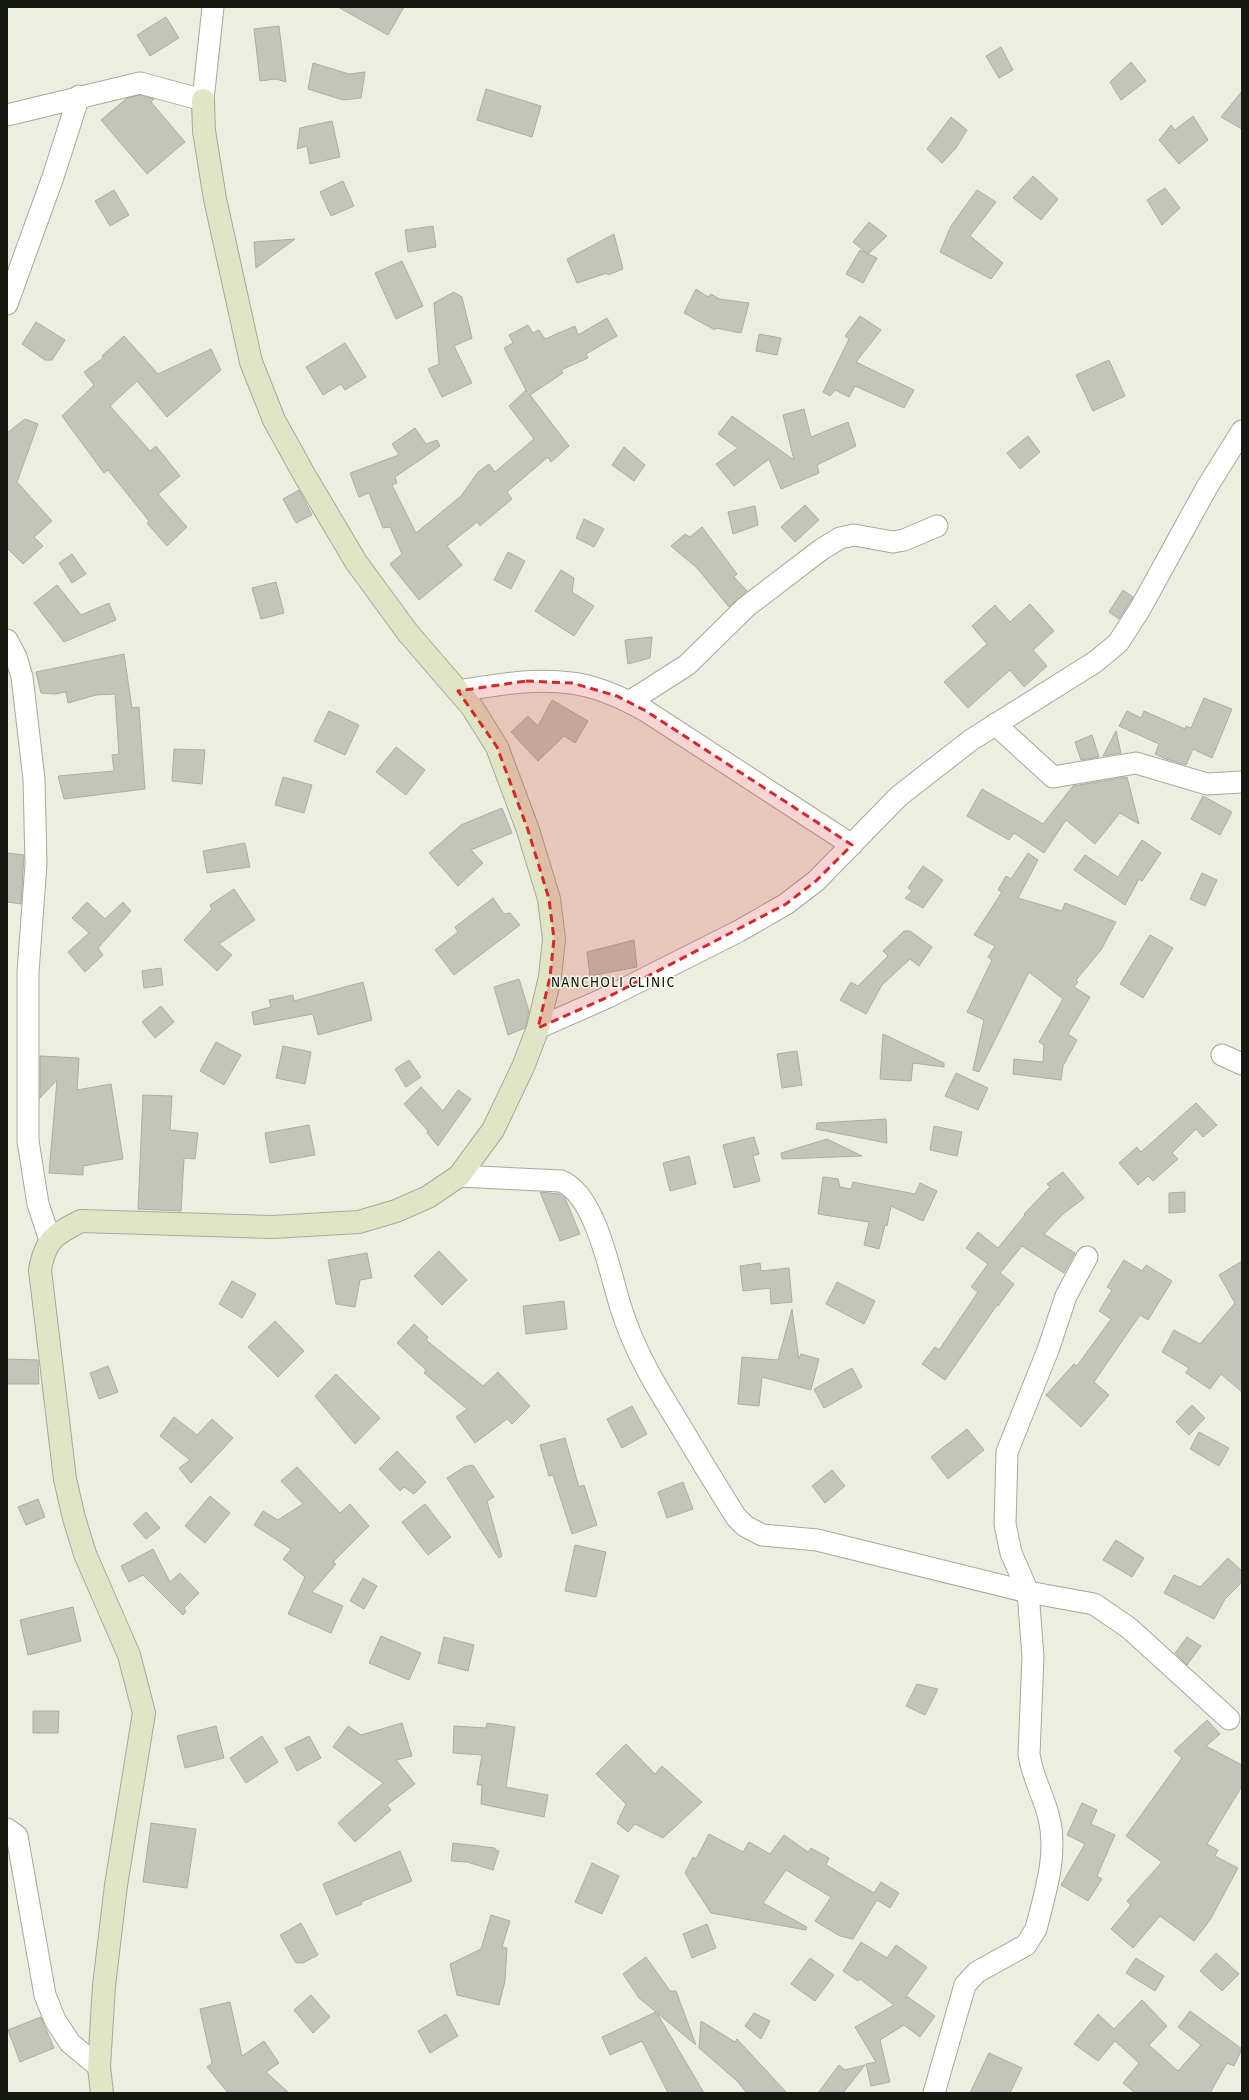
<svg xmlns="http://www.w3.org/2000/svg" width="1249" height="2100" font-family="'Fira Sans',sans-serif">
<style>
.building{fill:#c2c5b7;stroke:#abaea1}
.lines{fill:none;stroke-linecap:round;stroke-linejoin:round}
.street-casing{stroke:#a6a99b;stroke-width:23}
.secondary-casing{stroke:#a6a99b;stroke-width:24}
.street{stroke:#fff;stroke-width:21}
.secondary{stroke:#e0e5c6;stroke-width:22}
.marked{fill:#d62828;fill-opacity:0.2;stroke:#d62828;stroke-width:3;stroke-dasharray:8 5;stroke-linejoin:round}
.labels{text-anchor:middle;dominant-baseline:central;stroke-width:3;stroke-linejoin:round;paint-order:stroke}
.quarter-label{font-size:14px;letter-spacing:1px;fill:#171913;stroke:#f9fdee}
</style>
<rect width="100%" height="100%" fill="#ecefe0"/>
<!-- building -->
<g class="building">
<path d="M338 7H404L388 35Z"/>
<path d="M166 17 179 38 150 56 137 35Z"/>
<path d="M279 26 286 82 276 79 260 81 254 29Z"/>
<path d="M1001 47 1013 70 999 78 986 56Z"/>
<path d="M1131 62 1146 81 1121 100 1110 82Z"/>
<path d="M313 63 349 74 365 72 361 98 343 100 308 89Z"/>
<path d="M486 89 541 106 532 137 477 120Z"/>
<path d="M1242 91V129L1221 117Z"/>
<path d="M140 95 154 99 151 102 185 142 147 174 101 120 127 98Z"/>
<path d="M1193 116 1208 140 1179 164 1159 140 1171 125 1175 130Z"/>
<path d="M951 117 967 130 956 148 942 163 927 149Z"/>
<path d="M332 121 340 157 310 164 307 146 297 149 300 128Z"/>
<path d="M1033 176 1058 199 1041 220 1013 198Z"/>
<path d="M343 181 354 206 331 216 320 192Z"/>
<path d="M1165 188 1180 208 1162 225 1147 200Z"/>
<path d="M114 190 129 215 110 226 95 201Z"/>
<path d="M977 190 996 202 970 236 1003 263 991 279 940 252 951 226Z"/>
<path d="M869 222 887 236 868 254 853 242Z"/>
<path d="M433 226 436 247 408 252 405 230Z"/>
<path d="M614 234 623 269 608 275 607 273 577 283 567 259Z"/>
<path d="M295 239 256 268 254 242Z"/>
<path d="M860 250 877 258 863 283 846 274Z"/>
<path d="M402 261 423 306 396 319 375 273Z"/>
<path d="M696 289 708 297 711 294 719 299 749 303 741 333 716 328 715 330 684 313Z"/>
<path d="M454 292 462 297 472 338 454 346 472 383 442 397 428 369 439 364 434 303Z"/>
<path d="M860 316 881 330 856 362 914 390 904 408 855 386 849 397 835 390 830 396 823 392 849 339 845 336Z"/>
<path d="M607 318 617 336 586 354 588 358 561 370 563 373 530 395 569 446 551 462 548 457 507 492 512 499 480 526 477 522 447 546 462 565 419 600 390 564 402 554 390 527 383 528 369 493 359 497 350 473 399 455 392 444 415 428 426 444 437 440 440 446 395 477 397 483 392 485 416 533 461 496 478 472 489 464 495 472 534 439 509 406 526 390 527 392 504 348 513 343 509 335 528 325 533 333 539 330 545 339 575 326 578 335Z"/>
<path d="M36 322 65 340 52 360H45L22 344Z"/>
<path d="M759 334 781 338 777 355 756 351Z"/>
<path d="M124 336 158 374 211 349 221 370 167 417 137 381 110 406 150 451 156 446 180 476 158 494 187 527 167 546 147 523 149 521 108 470 104 473 62 416 94 385 84 372 103 358 102 356Z"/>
<path d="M345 343 366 377 345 390 341 384 323 395 306 367Z"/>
<path d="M1109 360 1125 396 1093 411 1076 375Z"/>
<path d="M804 409 811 437 848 422 856 446 817 465 819 473 781 489 769 459 734 486 716 464 738 448 718 434 732 416 794 460 783 415Z"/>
<path d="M25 419 38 424 17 482 52 521 34 537 43 546 23 564 7 548V433Z"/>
<path d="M1028 436 1040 452 1020 469 1007 453Z"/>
<path d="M624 447 645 465 634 481 612 465Z"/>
<path d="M299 490 312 515 296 523 283 499Z"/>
<path d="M805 505 819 520 795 542 781 527Z"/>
<path d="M755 506 758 525 733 534 728 512Z"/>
<path d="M584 519 604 529 594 547 576 538Z"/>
<path d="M702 527 737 574 734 577 747 591 729 607 697 568 671 546 685 534 690 537Z"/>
<path d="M508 552 525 561 511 589 494 580Z"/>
<path d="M72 554 86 574 72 583 59 563Z"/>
<path d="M561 570 574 578 572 592 594 606 574 636 535 611Z"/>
<path d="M276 582 284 613 261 619 252 588Z"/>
<path d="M57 585 81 615 109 603 116 620 64 642 34 603Z"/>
<path d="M1123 590 1133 597 1119 619 1109 612Z"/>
<path d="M1030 604 1054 631 1033 650 1047 666 1024 687 1010 670 968 708 944 682 987 644 972 626 995 605 1010 622Z"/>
<path d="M652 637 650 658 628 664 625 640Z"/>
<path d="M124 654 132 708 139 707 145 789 64 799 58 776 114 771 112 755 119 754 115 694 96 695 68 703 66 692 55 694 41 693 36 672Z"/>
<path d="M1204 698 1232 709 1212 758 1193 749 1186 765 1166 759 1155 754 1159 744 1119 726 1127 711 1141 718 1144 711 1185 729 1186 726 1191 728Z"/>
<path d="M552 700 588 721 575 743 564 736 538 761 511 732 528 716 538 726Z"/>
<path d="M329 711 359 725 345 755 314 741Z"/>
<path d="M1116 731 1121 753 1103 756Z"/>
<path d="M1092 735 1099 757 1081 760 1075 742Z"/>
<path d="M396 747 425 770 406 795 376 772Z"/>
<path d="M174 749 205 750 202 784 172 781Z"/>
<path d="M283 777 312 785 304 813 275 805Z"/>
<path d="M1127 777 1139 824 1120 813 1095 844 1066 820 1044 853 1014 833 1009 840 967 816 982 789 1043 824 1073 786Z"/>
<path d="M1203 796 1232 812 1220 835 1191 819Z"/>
<path d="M502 808 512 833 471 850 483 863 458 886 429 853 461 825Z"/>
<path d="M1142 840 1161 853 1142 881 1139 879 1125 905 1074 870 1085 855 1118 877Z"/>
<path d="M245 843 250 867 207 873 203 851Z"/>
<path d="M7 853 24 855 21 904 7 902Z"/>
<path d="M1028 853 1038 860 1018 898 1062 911 1065 903 1116 922 1101 950 1076 980 1078 982 1074 987 1090 997 1068 1034 1077 1040 1063 1066 1061 1080 1013 1074 1014 1059 1043 1062 1044 1045 1039 1042 1063 999 1029 972 979 1072 973 1070 984 1020 967 1012 992 960 988 957 995 946 974 935 1002 892 998 890 1006 876 1011 879Z"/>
<path d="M923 866 943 880 923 908 905 898 912 891 908 888Z"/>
<path d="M1202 873 1217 880 1205 906 1190 899Z"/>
<path d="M234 889 255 920 219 944 232 955 217 971 184 940 212 909 210 905Z"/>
<path d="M493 898 504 914 510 913 520 925 454 975 435 950 458 932 455 927Z"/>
<path d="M87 902 105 919 123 902 131 911 98 948 103 955 85 972 68 952 89 933 72 918Z"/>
<path d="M904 931H910L932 947 919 966 910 959 882 985 866 1014 840 1000 851 982 858 986 888 956 883 951Z"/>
<path d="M1150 935 1173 948 1143 998 1120 984Z"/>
<path d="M634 940 637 967 590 976 587 952Z"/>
<path d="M161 968 163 985 144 988 142 971Z"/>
<path d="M519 979 529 1011 525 1028 508 1035 494 987Z"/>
<path d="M363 982 372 1020 318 1035 313 1014 254 1025 252 1012 271 1007 269 1000 293 995 294 1001Z"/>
<path d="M161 1006 174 1022 155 1038 142 1022Z"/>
<path d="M883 1034 944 1063V1067L913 1063 911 1081 880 1079Z"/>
<path d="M216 1042 241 1055 224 1085 200 1071Z"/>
<path d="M283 1046 311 1052 305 1084 276 1078Z"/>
<path d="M797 1051 802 1085 782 1088 777 1054Z"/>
<path d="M40 1056 79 1058 77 1090 111 1084 123 1159 83 1166V1175L49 1173 57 1080 40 1098Z"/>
<path d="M409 1060 421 1077 406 1087 395 1069Z"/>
<path d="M956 1073 988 1088 978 1110 945 1096Z"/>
<path d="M421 1087 443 1111 458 1090 471 1099 438 1146 427 1133 428 1131 404 1104Z"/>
<path d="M143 1095 172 1096 170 1130 198 1133 195 1159 184 1158 181 1211 138 1209Z"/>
<path d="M1196 1103 1217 1125 1203 1137 1196 1129 1172 1153 1178 1159 1153 1181 1148 1176 1138 1185 1119 1163 1137 1147 1141 1152Z"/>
<path d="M886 1119 887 1143 816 1129 817 1123Z"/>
<path d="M309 1125 315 1155 270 1163 265 1133Z"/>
<path d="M934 1126 962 1132 957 1156 930 1150Z"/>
<path d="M754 1137 759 1154 753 1156 760 1181 734 1188 723 1145Z"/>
<path d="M827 1139 862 1156 782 1159 781 1153Z"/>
<path d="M689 1156 696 1184 670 1191 663 1163Z"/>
<path d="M1063 1172 1084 1198 1063 1214 1044 1234 1075 1253 1064 1273 1022 1246 1000 1273 1014 1284 998 1306 997 1305 945 1380 922 1364 935 1347 939 1350 978 1292 971 1287 988 1264 966 1248 978 1232 998 1248 1025 1215 1024 1214 1050 1187 1047 1184Z"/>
<path d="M823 1177 838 1179 840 1187 851 1189 853 1182 915 1194 920 1183 937 1191 923 1221 891 1206 887 1226 885 1225 879 1249 864 1245 869 1222 818 1214Z"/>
<path d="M540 1192 559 1194 565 1198 580 1234 560 1241Z"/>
<path d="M1185 1192V1212L1169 1213V1193Z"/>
<path d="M439 1251 467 1280 442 1305 414 1276Z"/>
<path d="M367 1253 372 1278 360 1280 355 1307 336 1304 328 1260Z"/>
<path d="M1124 1260 1142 1271 1146 1265 1172 1281 1148 1320 1140 1315 1094 1382 1109 1395 1081 1427 1046 1395 1074 1364 1077 1366 1111 1319 1099 1311 1112 1290 1107 1287Z"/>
<path d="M1242 1261V1392L1221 1374 1210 1389 1186 1373 1189 1368 1162 1352 1174 1330 1200 1344 1235 1303 1219 1275Z"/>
<path d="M760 1263 761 1271 789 1268 792 1302 771 1304 770 1288 743 1291 740 1266Z"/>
<path d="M232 1281 256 1294 242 1318 219 1304Z"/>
<path d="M837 1282 875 1301 864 1324 826 1304Z"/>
<path d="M564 1301 567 1329 526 1334 523 1306Z"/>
<path d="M792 1309 799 1359 801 1354 819 1359 811 1390 762 1377 759 1406 738 1404 742 1357 778 1360Z"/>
<path d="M275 1321 304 1351 278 1377 248 1347Z"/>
<path d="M414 1324 428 1337 426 1340 483 1386 498 1372 530 1406 512 1424 507 1419 475 1443 456 1417 467 1409 424 1373 426 1370 397 1343Z"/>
<path d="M7 1359 38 1360 39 1384H7Z"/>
<path d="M108 1366 118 1392 99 1399 90 1373Z"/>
<path d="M852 1368 862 1387 824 1408 814 1389Z"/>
<path d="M336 1374 380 1418 355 1444 315 1396Z"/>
<path d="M1192 1405 1205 1418 1189 1435 1176 1422Z"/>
<path d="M632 1406 647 1434 622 1448 607 1419Z"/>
<path d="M174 1417 197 1435 212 1419 233 1438 191 1483 179 1468 190 1460 160 1436Z"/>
<path d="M967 1429 984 1450 948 1479 931 1457Z"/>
<path d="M1199 1432 1229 1448 1219 1466 1190 1449Z"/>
<path d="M565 1438 579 1487 584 1485 597 1525 572 1534 553 1475 549 1476 540 1445Z"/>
<path d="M397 1451 426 1482 414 1494 404 1487 400 1491 379 1469Z"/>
<path d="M473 1465 494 1497 487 1501 502 1556 499 1558 447 1478 464 1467Z"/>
<path d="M297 1467 340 1513 350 1504 369 1526 333 1562 336 1564 312 1592 343 1606 331 1633 288 1614 305 1577 283 1559 291 1549 254 1525 263 1511 278 1520 303 1504 281 1481Z"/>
<path d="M832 1470 845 1486 825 1503 812 1486Z"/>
<path d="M683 1482 693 1509 667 1518 658 1492Z"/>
<path d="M210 1496 230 1513 205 1543 185 1526Z"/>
<path d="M38 1499 45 1517 26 1525 18 1507Z"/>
<path d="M425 1504 451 1537 428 1555 402 1522Z"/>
<path d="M146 1512 160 1528 146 1539 133 1524Z"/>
<path d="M1116 1540 1144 1558 1132 1577 1103 1560Z"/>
<path d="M575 1545 606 1552 596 1597 565 1591Z"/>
<path d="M153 1549 170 1582 180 1573 199 1593 184 1608 186 1612 183 1615 143 1575 129 1582 121 1566Z"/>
<path d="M1228 1558 1242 1571V1582L1225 1599 1214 1619 1164 1593 1174 1575 1200 1587Z"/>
<path d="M363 1578 377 1586 364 1609 350 1601Z"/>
<path d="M73 1607 81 1641 28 1655 20 1620Z"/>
<path d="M381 1636 421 1653 409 1680 369 1663Z"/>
<path d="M444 1637 474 1645 468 1671 438 1663Z"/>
<path d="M1187 1637 1201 1646 1187 1665 1175 1653Z"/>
<path d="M917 1684 938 1689 925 1715 906 1706Z"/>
<path d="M33 1711H59L58 1733H33Z"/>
<path d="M1207 1720 1220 1734 1206 1746 1242 1765V1786L1207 1844 1218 1850 1215 1856 1238 1868 1210 1920 1194 1941 1160 1916 1133 1948 1111 1929 1131 1905 1127 1901 1162 1862 1126 1836 1182 1758 1174 1751Z"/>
<path d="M402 1723 412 1756 396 1760 415 1784 387 1805 391 1810 355 1842 338 1823 383 1783 333 1747 348 1726 361 1735Z"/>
<path d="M487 1723 515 1727 506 1787 548 1795 544 1817 481 1804 482 1785H477L482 1755 453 1753 454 1726 486 1728Z"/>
<path d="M216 1726 224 1758 185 1768 177 1736Z"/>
<path d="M262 1736 278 1762 246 1783 230 1758Z"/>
<path d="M309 1736 321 1758 297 1771 285 1748Z"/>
<path d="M626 1744 655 1774 662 1766 702 1802 663 1838 635 1824 628 1832 617 1823 626 1804 596 1774Z"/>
<path d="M1082 1803 1097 1810 1091 1824 1115 1835 1097 1876 1102 1879 1088 1901 1061 1885 1085 1844 1067 1835Z"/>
<path d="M151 1823 196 1829 187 1888 143 1882Z"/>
<path d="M709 1834 743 1852 749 1842 770 1854 784 1835 808 1852 811 1848 829 1858 826 1865 874 1893 881 1882 899 1893 890 1908 877 1900 853 1939 840 1936 815 1921 831 1897 786 1870 763 1903 807 1927 806 1930 711 1913 685 1873 693 1857 696 1859Z"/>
<path d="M453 1843 495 1848V1850L499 1851 493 1870 467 1862 451 1861Z"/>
<path d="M400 1851 412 1881 361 1902 362 1904 336 1915 323 1884Z"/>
<path d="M592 1863 619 1876 602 1914 575 1902Z"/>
<path d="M491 1915 510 1921 502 1947 507 1948 505 1981 499 2005 457 1995 450 1964 481 1949Z"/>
<path d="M301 1923 318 1955 303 1963H296L280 1935Z"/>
<path d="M707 1924 716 1948 692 1958 683 1934Z"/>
<path d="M861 1942 887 1958 896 1945 927 1967 905 1998 908 1997 935 2016 920 2037 904 2025 880 2040 890 2082 871 2086 866 2064 876 2062 855 2027 894 2005 860 1979 858 1981 843 1971Z"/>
<path d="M1216 1953 1239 1974 1222 1991 1200 1971Z"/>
<path d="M646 1957 670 1991H676L696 2045 657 2013 704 2093H668L642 2041 610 2055 602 2037 656 2012 639 1998 623 1974Z"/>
<path d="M810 1958 834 1975 815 2001 791 1984Z"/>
<path d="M1136 1958 1164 1976 1155 1991 1126 1973Z"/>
<path d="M311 1995 330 2017 313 2033 294 2010Z"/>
<path d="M1142 2000 1167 2026 1149 2045 1178 2071 1201 2045 1178 2027 1190 2011 1242 2049 1234 2066 1227 2063 1210 2093H1135L1123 2083 1139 2063 1115 2041 1098 2061 1074 2044 1098 2014 1114 2029Z"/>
<path d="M230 2002 242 2056 264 2041 279 2063 266 2072 289 2093H228L207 2067 212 2063 200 2009Z"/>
<path d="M754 2013 770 2021 761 2039 745 2026Z"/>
<path d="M446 2014 458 2036 430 2053 418 2031Z"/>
<path d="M41 2017 54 2048 20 2062 8 2030Z"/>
<path d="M701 2021 735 2042 737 2039 787 2093H747L737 2081 699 2048Z"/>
<path d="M989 2053 1022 2068 1010 2093H970Z"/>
<path d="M839 2065 845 2070 865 2065 843 2093H818Z"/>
</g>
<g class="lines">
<defs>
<g id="street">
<path d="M7 115 140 83 203 100 213 7"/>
<path d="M7 304 53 177 79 96"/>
<path d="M7 640 16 657 22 677 34 779 36 864 28 972V1141L38 1204 50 1240"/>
<path d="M458 691C495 685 533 678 571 683 597 686 623 698 646 711L852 845"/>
<path d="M629 702 687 665 746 607 822 549 840 538 854 535 893 542 904 540 937 526"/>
<path d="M995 724 1053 777 1136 763 1207 784 1242 782"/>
<path d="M538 1028 608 997 739 931 786 904 816 881 899 796 971 740 1095 662 1118 643 1140 609 1207 487 1242 431"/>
<path d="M1222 1055 1242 1064"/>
<path d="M459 1176 561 1181C596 1195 610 1274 621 1308 634 1350 655 1385 678 1422 697 1454 716 1485 736 1517L745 1526 762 1535 817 1540 1028 1592 1094 1604 1129 1628 1229 1719"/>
<path d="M7 1829 17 1836 45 1995 55 2020 70 2043 99 2067"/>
<path d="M934 2093 965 1985 977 1972 1026 1945 1036 1929C1045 1893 1058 1855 1049 1818 1044 1796 1032 1777 1029 1754L1033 1657 1028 1592 1011 1553 1005 1524 1007 1452 1048 1350 1066 1296 1087 1257"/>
</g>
<path id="secondary" d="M102 2093 99 2067 104 1986 116 1885 144 1713 129 1655 85 1554 74 1518 65 1479 40 1270C45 1240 55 1234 81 1221L273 1227 359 1222 396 1211 428 1197 459 1176 493 1130 523 1067 538 1028 550 977 554 939 549 899 528 830 497 747 472 707 408 633 356 562 305 476 274 420 251 362 215 199 204 131 203 100"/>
</defs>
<!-- street casing -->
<use href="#street" class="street-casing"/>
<!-- secondary casing -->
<use href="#secondary" class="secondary-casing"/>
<!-- street -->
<use href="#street" class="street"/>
<!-- secondary -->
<use href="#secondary" class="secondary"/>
</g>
<!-- marked area -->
<path class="marked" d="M526 681 572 683 617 696 646 711 852 845 816 881 786 904 608 997 538 1028 550 977 554 939 549 899 528 830 497 747 458 691Z"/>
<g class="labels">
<!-- quarter labels -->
<g class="quarter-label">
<text x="613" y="982">NANCHOLI CLINIC</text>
</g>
</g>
<!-- border -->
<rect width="1249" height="2100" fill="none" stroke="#171913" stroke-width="16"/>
</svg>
